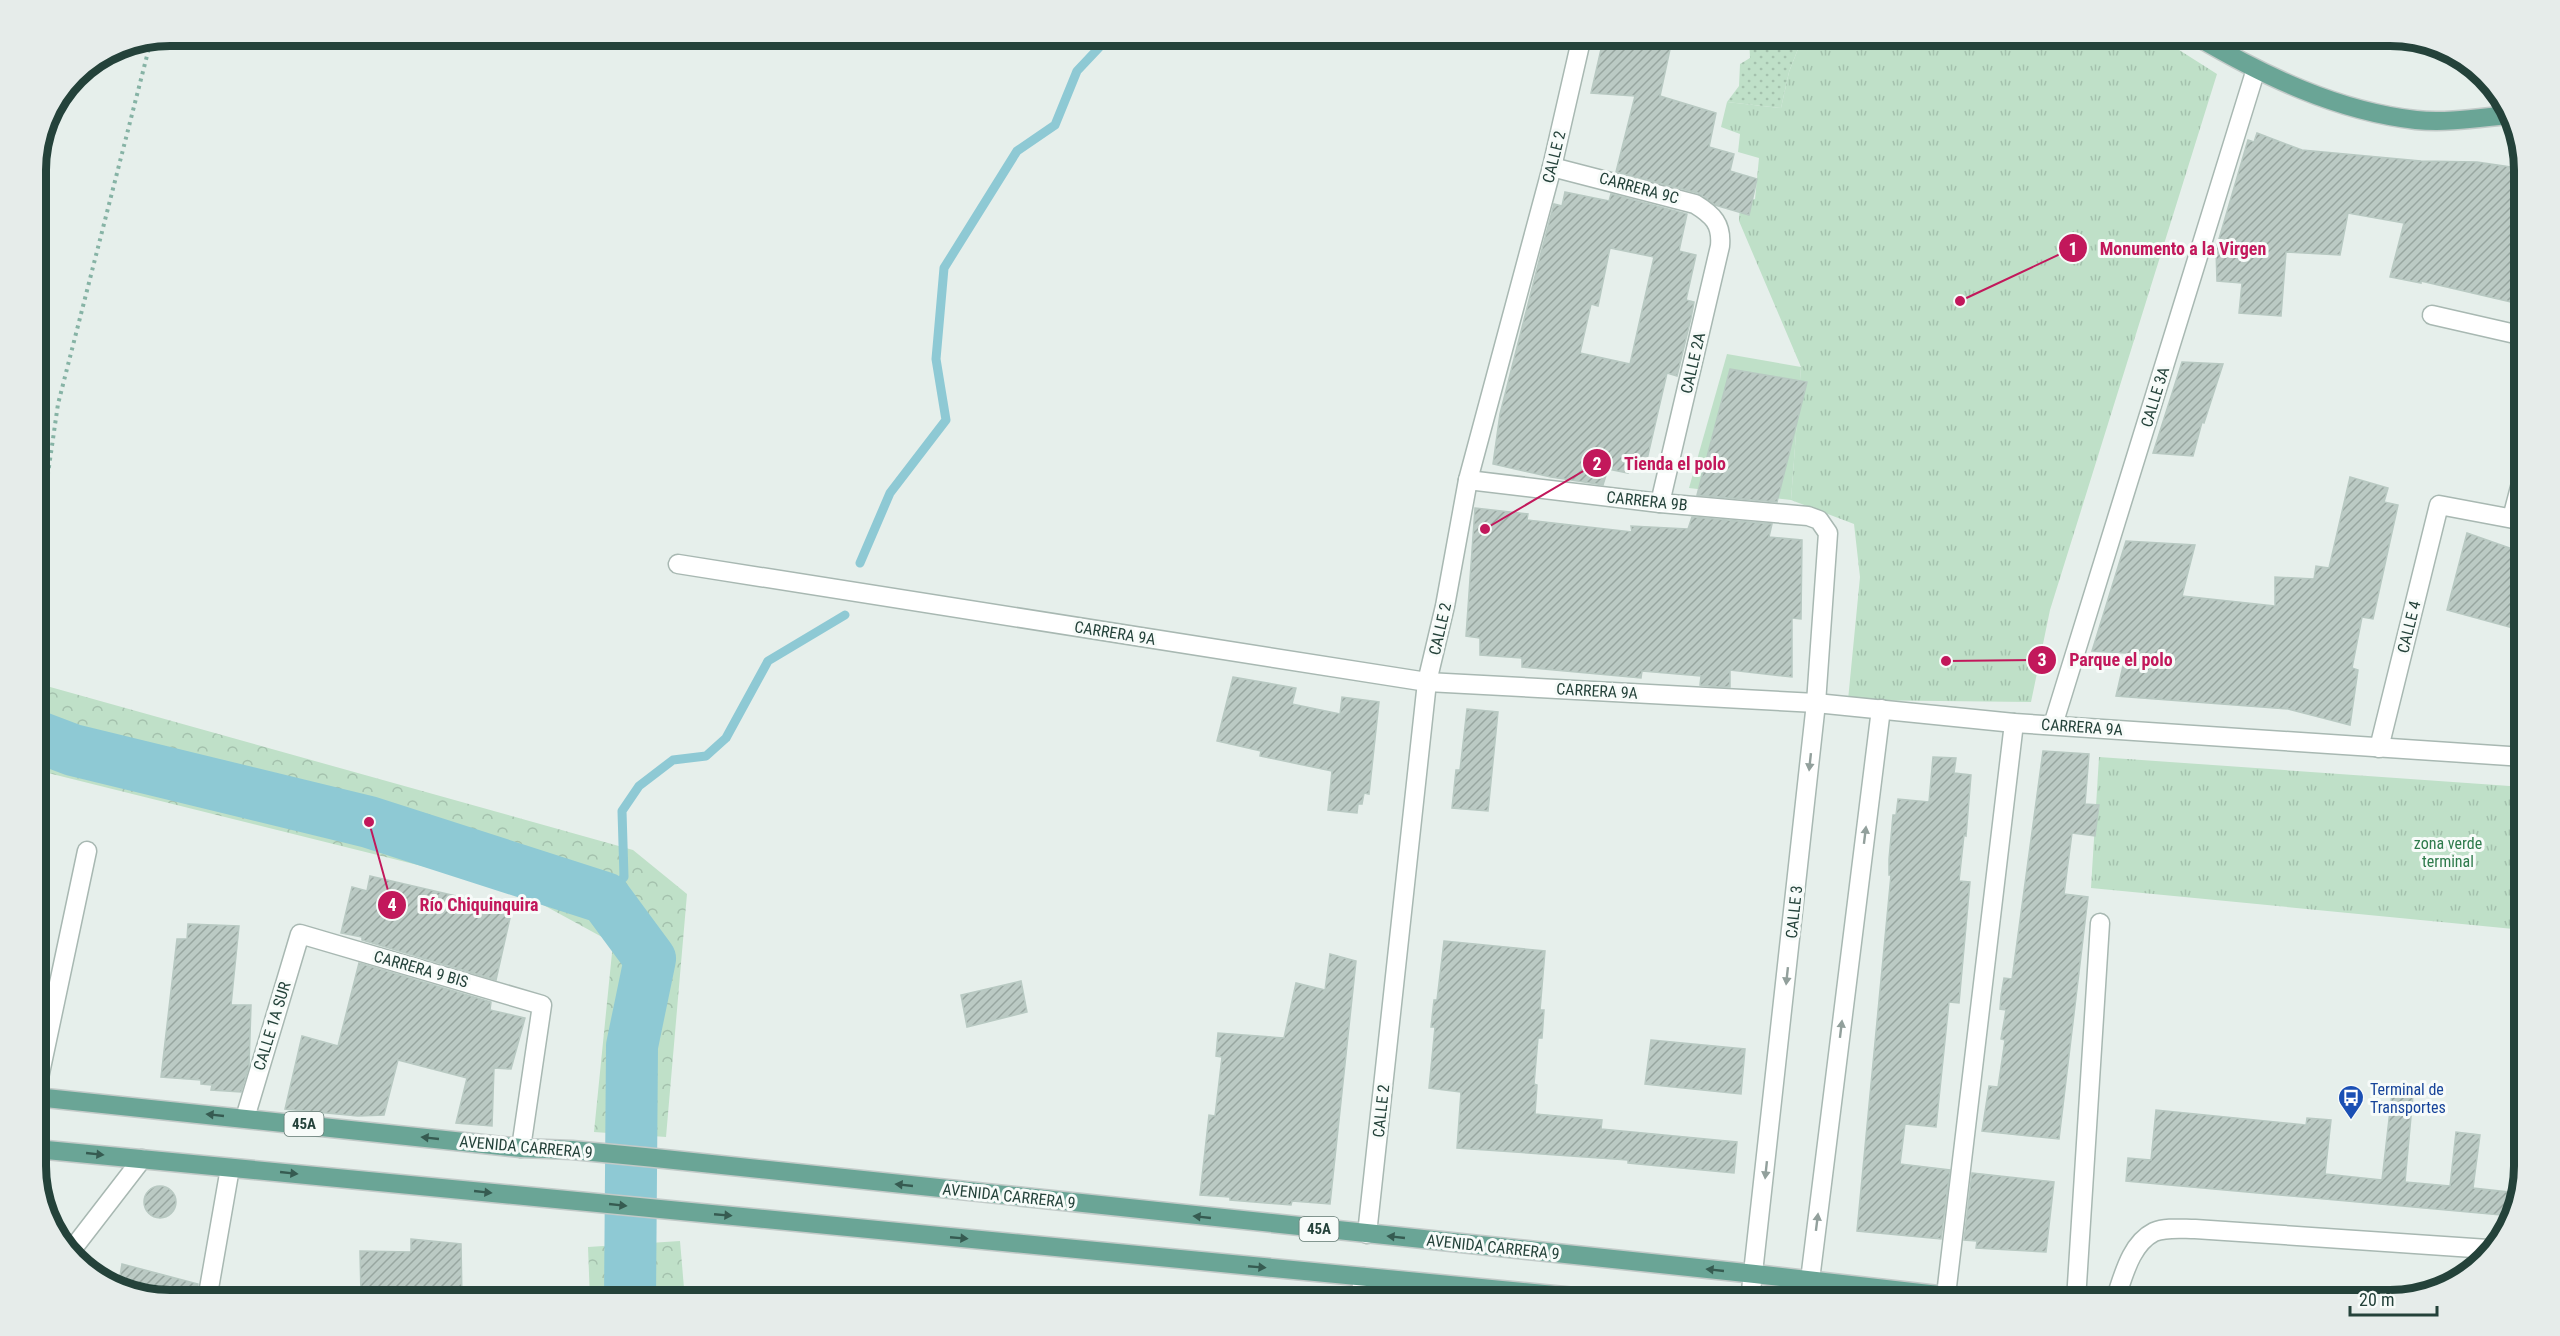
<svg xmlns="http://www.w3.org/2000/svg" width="2560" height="1336" font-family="'Roboto Condensed',sans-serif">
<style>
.grass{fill:url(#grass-dots)}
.forest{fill:url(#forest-crowns)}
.park{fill:url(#park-tufts)}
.pitch{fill:#bfe0c8}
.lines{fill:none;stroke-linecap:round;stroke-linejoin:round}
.stream{stroke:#8ec9d4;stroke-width:9}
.river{stroke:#8ec9d4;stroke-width:52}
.building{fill:url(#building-hatch);stroke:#b8c9c2;stroke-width:1.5;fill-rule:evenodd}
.minor-casing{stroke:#a8b8b2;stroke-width:21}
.major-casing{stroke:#c2cac8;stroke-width:21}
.path{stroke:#86b3a5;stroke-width:4;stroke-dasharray:3 4.5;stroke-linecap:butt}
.minor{stroke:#fff;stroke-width:18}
.major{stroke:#6aa596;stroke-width:18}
.oneway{fill:#92a09c}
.oneway2{fill:#365b51}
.labels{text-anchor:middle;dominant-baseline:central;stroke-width:6;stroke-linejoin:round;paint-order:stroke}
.shield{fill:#f7fbf9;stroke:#637a73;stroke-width:1.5}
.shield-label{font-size:15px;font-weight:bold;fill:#24423a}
.street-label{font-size:16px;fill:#24423a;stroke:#f7fbf9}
.park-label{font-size:16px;fill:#2d7a4b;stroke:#f7fbf9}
.transit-label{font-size:16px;fill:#164399;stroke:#f7fbf9;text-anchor:start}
.rim{fill:none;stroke:#24423a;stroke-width:8}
.leader{fill:none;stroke:#c2185b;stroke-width:2}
.callout-dot{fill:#c2185b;stroke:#f7fbf9;stroke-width:2}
.mark-label{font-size:18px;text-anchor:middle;font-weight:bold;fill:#fff}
.callout-label{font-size:18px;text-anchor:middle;font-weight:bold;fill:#c2185b;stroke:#f7fbf9;stroke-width:6;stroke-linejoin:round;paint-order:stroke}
</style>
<defs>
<pattern id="grass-dots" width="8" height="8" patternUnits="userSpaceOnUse" patternTransform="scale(1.5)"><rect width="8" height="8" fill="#bfe0c8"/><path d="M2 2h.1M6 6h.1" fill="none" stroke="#a4c1ad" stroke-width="1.8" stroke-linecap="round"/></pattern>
<pattern id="forest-crowns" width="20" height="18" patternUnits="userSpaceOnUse" patternTransform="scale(1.5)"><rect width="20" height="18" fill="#bfe0c8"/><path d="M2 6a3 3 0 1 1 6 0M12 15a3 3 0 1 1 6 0" fill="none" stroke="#a4c1ad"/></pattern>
<pattern id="park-tufts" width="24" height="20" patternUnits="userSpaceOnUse" patternTransform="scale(1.5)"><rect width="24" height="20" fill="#bfe0c8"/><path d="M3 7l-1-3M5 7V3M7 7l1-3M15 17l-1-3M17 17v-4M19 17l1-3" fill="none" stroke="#a4c1ad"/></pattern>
<pattern id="building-hatch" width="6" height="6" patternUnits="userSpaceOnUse" patternTransform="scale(1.5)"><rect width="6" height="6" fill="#bbcac4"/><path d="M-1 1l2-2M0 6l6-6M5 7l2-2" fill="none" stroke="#98a6a0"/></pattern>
</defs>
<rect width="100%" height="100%" fill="#e6efeb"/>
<!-- grass -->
<path class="grass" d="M1749 36H1803L1789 72 1781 108 1727 102 1739 86 1740 64 1750 58Z"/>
<!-- forest -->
<g class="forest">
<path d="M43 685 633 850 687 894 666 1137 594 1132 613 943 514 889 36 770Z"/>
<path d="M680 1241 685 1300H590L588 1247Z"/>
</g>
<!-- park -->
<g class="park">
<path d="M1803 36H2157L2217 74 2050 610 2031 702 1848 700 1860 577 1854 524 1791 500 1801 367 1739 221 1740 202 1755 199 1759 158 1738 152 1740 134 1721 127 1727 102 1781 108 1789 72Z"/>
<path d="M2099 757 2524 787V930L2091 888Z"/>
</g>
<!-- pitch -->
<path class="pitch" d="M1727 354 1801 367 1791 500 1689 488Z"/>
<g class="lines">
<!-- stream -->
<g class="stream">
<path d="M860 563 890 493 946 420 936 359 944 268 1017 151 1055 125 1077 71 1110 36"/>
<path d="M605 898 624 877 622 811 639 786 673 760 706 756 726 738 768 661 845 615"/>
</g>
<!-- river -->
<path class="river" d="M36 736 73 750 369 822 605 898 650 959 632 1046 630 1300"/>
</g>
<!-- building -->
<g class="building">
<path d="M1604 36 1672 40 1660 96 1716 113 1709 147 1734 154 1730 171 1757 179 1749 215 1715 205 1698 193 1616 172 1635 96 1591 93Z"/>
<path d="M2257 133 2302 150 2421 161 2477 162 2524 169V305L2421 281V283L2390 277 2404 223 2348 213 2340 255 2286 252 2281 316 2239 313 2242 283 2217 281 2216 249 2248 140 2254 142Z"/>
<path d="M1565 192 1609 201 1611 194 1687 214 1679 251 1696 255 1686 300 1694 302 1691 318 1677 376 1667 373 1646 464 1630 461 1628 473 1608 469 1603 485 1551 477 1493 464 1500 414 1542 249 1554 204 1562 206ZM1610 248 1654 257 1630 364 1580 353 1591 304 1598 306Z"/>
<path d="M2182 362 2223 364 2204 423 2202 422 2193 456 2153 453Z"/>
<path d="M1730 369 1807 382 1777 502 1697 495Z"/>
<path d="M2350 477 2388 488 2384 502 2398 505 2373 619 2362 617 2352 668 2358 670 2350 725 2288 709 2116 696 2126 653 2092 651 2126 541 2195 545 2182 596 2275 606V577L2314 579 2316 566 2329 568Z"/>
<path d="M1475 508 1528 514 1527 520 1632 532 1631 526 1688 529 1692 517 1772 524 1769 537 1802 540 1801 619 1792 618V677L1730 670V687H1720L1700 685 1701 676 1642 671 1641 678 1522 667V658L1480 655V638L1466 636Z"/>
<path d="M2467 533 2524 553V618L2520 617 2517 629 2447 610Z"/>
<path d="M1233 677 1296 688 1292 704 1340 714 1342 697 1379 702 1369 794 1364 793 1362 804H1358L1357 813 1328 810 1332 771 1260 756 1261 751 1217 741Z"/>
<path d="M1467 709 1498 712 1488 811 1452 808 1456 770H1460Z"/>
<path d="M2043 751 2089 754 2085 804 2099 805 2095 836 2072 833 2064 894 2088 897 2059 1139 1982 1131 1989 1086 1998 1087 2005 1040 2001 1039 2006 1010 2000 1009 2001 996 2004 978 2012 979Z"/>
<path d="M1933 757 1956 758 1954 773 1971 775 1966 836 1964 835 1959 881 1970 882 1959 1003 1949 1002 1936 1127 1905 1124 1900 1164 1950 1170 1941 1239 1857 1231 1891 875H1889V859L1893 815H1896L1898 799 1929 802Z"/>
<path d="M370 876 512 909 496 980 362 940V937L341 933 352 887 367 891Z"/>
<path d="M188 924 239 926 231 1005H251L249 1066 241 1092 211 1090 212 1085 201 1084V1080L161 1077 177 939H187Z"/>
<path d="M1444 941 1545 951 1540 1010H1544L1542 1038H1538L1534 1084 1537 1085 1535 1114 1602 1120 1601 1129 1737 1142 1734 1173 1628 1163V1160L1457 1148 1461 1092 1429 1088 1435 1027H1431L1434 1000H1437Z"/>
<path d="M1330 954 1356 961 1330 1204 1292 1201 1291 1205 1230 1200V1197L1200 1195 1209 1115 1215 1116 1222 1057 1216 1056 1218 1033 1284 1038 1296 983 1325 990Z"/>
<path d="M359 963 491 1002 490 1010 525 1018 511 1069 494 1068 492 1126 456 1123 467 1078 398 1060 384 1115 358 1116 285 1109 302 1036 338 1046Z"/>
<path d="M1021 981 1027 1012 967 1027 961 995Z"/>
<path d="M1651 1040 1745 1049 1741 1094 1645 1084Z"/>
<path d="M2392 1093 2413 1095 2405 1182 2450 1186 2456 1132 2480 1135 2473 1188 2518 1193 2512 1216 2126 1181 2128 1158 2151 1160 2156 1110 2306 1125 2307 1118 2331 1120 2325 1174 2382 1180Z"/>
<path d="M1972 1173 2054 1182 2046 1252 1976 1248 1977 1241 1964 1240Z"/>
<circle cx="160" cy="1202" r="16"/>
<path d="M411 1239 461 1244 462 1300 399 1298V1300H373V1294L361 1295 360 1251 411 1252Z"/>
<path d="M122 1264 198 1284 196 1300H171L118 1288Z"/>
<path d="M220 1290 229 1292 228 1300H218Z"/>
</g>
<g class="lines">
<defs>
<g id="minor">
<path d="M1552 167 1695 204C1713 215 1722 224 1720 246L1660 503"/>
<path d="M2432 315 2524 336"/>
<path d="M1468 480 1660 503 1808 516 1819 520 1828 533 1816 703 1750 1300"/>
<path d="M2512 518 2524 472"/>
<path d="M678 564 1427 682 1816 703 2014 723 2524 757"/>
<path d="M2053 725 2256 69"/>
<path d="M2379 748 2439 505 2524 521"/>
<path d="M36 1092 87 851"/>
<path d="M245 1118 300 934 542 1005 521 1148"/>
<path d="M1367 1234 1427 682 1445 606 1468 480 1552 167 1582 36"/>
<path d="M71 1251 142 1159"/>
<path d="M1810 1280 1881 709"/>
<path d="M1946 1295 2014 723"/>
<path d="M207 1300 230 1168"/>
<path d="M1360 1300 1363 1277"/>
<path d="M2076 1300 2100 923"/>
<path d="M2115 1300C2123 1278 2130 1244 2154 1232 2166 1227 2182 1229 2195 1229L2488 1249"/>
</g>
<g id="major">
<path d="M2196 36C2264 76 2337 111 2416 120 2447 123 2478 118 2508 115"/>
<path d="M36 1097 521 1148 572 1150 655 1158 1755 1274 1982 1300"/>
<path d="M36 1149 1606 1300"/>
</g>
</defs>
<!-- minor casing -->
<use href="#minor" class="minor-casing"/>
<!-- major casing -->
<use href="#major" class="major-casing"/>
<!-- path -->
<path class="path" d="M36 557 58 404 151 40"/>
<!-- minor -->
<use href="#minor" class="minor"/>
<!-- major -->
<use href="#major" class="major"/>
</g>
<!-- one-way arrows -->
<defs><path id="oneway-solid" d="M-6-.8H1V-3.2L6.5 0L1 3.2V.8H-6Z" transform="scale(1.5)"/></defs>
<g class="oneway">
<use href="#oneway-solid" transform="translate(1810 762) rotate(96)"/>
<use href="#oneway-solid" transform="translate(1865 835) rotate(-83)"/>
<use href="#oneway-solid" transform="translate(1787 976) rotate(96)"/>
<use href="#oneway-solid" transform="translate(1841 1029) rotate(-83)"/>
<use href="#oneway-solid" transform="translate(1766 1170) rotate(96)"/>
<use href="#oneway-solid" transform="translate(1817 1222) rotate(-83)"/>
</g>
<g class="oneway2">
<use href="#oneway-solid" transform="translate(215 1115) rotate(-174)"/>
<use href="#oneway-solid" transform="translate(430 1138) rotate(-174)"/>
<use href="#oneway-solid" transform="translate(95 1154) rotate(6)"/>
<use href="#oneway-solid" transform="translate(289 1173) rotate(6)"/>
<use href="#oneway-solid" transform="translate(904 1185) rotate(-174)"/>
<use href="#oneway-solid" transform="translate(483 1192) rotate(6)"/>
<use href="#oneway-solid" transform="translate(618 1205) rotate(6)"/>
<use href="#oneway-solid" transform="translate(723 1215) rotate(5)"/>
<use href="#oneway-solid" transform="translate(1202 1217) rotate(-174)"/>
<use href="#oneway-solid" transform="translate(1396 1237) rotate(-174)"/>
<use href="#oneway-solid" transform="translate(959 1238) rotate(5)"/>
<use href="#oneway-solid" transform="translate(1257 1267) rotate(5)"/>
<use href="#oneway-solid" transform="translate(1715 1270) rotate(-174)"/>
</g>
<!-- icons -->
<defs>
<symbol id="bus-pin" viewBox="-11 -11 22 30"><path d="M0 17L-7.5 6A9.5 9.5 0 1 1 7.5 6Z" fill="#1a4fb4" stroke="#f7fbf9"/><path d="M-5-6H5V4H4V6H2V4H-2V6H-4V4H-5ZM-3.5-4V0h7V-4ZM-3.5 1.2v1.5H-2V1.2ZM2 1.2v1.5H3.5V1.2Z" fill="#fff"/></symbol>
</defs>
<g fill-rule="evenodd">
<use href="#bus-pin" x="2336" y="1083" width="30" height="40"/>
</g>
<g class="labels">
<!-- shield labels -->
<g class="shield">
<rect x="284.5" y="1112" width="39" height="24" rx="4.5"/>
<rect x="1299.5" y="1217" width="39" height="24" rx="4.5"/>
</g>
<g class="shield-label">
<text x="304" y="1124">45A</text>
<text x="1319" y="1229">45A</text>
</g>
<!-- street labels -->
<g class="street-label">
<text transform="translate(1554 157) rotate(-76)">CALLE 2</text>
<text transform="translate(1639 188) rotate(15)">CARRERA 9C</text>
<text transform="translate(1693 363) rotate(-77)">CALLE 2A</text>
<text transform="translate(2155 397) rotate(-73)">CALLE 3A</text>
<text transform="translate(1647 501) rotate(6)">CARRERA 9B</text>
<text transform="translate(2409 627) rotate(-76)">CALLE 4</text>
<text transform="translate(1440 629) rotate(-77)">CALLE 2</text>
<text transform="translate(1115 633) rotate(9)">CARRERA 9A</text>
<text transform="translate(1597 691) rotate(3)">CARRERA 9A</text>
<text transform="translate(2082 727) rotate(4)">CARRERA 9A</text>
<text transform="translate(1794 912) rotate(-84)">CALLE 3</text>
<text transform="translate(421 969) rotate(16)">CARRERA 9 BIS</text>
<text transform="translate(272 1026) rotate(-73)">CALLE 1A SUR</text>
<text transform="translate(1381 1111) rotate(-84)">CALLE 2</text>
<text transform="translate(526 1147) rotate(5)">AVENIDA CARRERA 9</text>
<text transform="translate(1009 1196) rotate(6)">AVENIDA CARRERA 9</text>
<text transform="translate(1493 1247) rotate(6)">AVENIDA CARRERA 9</text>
</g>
<!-- park labels -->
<g class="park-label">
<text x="2448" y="843">zona verde<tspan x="2448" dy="18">terminal</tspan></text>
</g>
<!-- transit labels -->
<g class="transit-label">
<text x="2370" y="1089">Terminal de<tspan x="2370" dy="18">Transportes</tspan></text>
</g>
</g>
<!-- crop -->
<path d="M0 0H2560V1336H0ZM170 46H2390A124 124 0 0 1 2514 170V1166A124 124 0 0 1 2390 1290H170A124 124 0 0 1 46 1166V170A124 124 0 0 1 170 46Z" fill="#e6ecea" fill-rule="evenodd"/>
<path class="rim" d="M170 46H2390A124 124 0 0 1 2514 170V1166A124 124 0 0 1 2390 1290H170A124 124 0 0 1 46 1166V170A124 124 0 0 1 170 46Z"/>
<!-- callouts -->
<path class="leader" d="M1960 301L2073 248M1485 529L1597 463M1946 661L2042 660M369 822L392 905"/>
<g class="callout-dot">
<circle cx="1960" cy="301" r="6"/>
<circle cx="1485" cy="529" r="6"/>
<circle cx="1946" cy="661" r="6"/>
<circle cx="369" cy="822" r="6"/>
<circle cx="2073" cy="248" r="15"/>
<circle cx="1597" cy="463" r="15"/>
<circle cx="2042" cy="660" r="15"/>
<circle cx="392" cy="905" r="15"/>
</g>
<g class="mark-label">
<text x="2073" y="255">1</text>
<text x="1597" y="470">2</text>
<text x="2042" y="666">3</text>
<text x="392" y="911">4</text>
</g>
<g class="callout-label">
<text x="2183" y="255">Monumento a la Virgen</text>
<text x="1675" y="470">Tienda el polo</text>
<text x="2121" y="666">Parque el polo</text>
<text x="479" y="911">Río Chiquinquira</text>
</g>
<!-- scale -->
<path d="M2350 1306v9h87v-9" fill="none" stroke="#24423a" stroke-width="3"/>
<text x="2359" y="1306" font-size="18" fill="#24423a" stroke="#f7fbf9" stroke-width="4.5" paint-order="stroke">20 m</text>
</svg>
